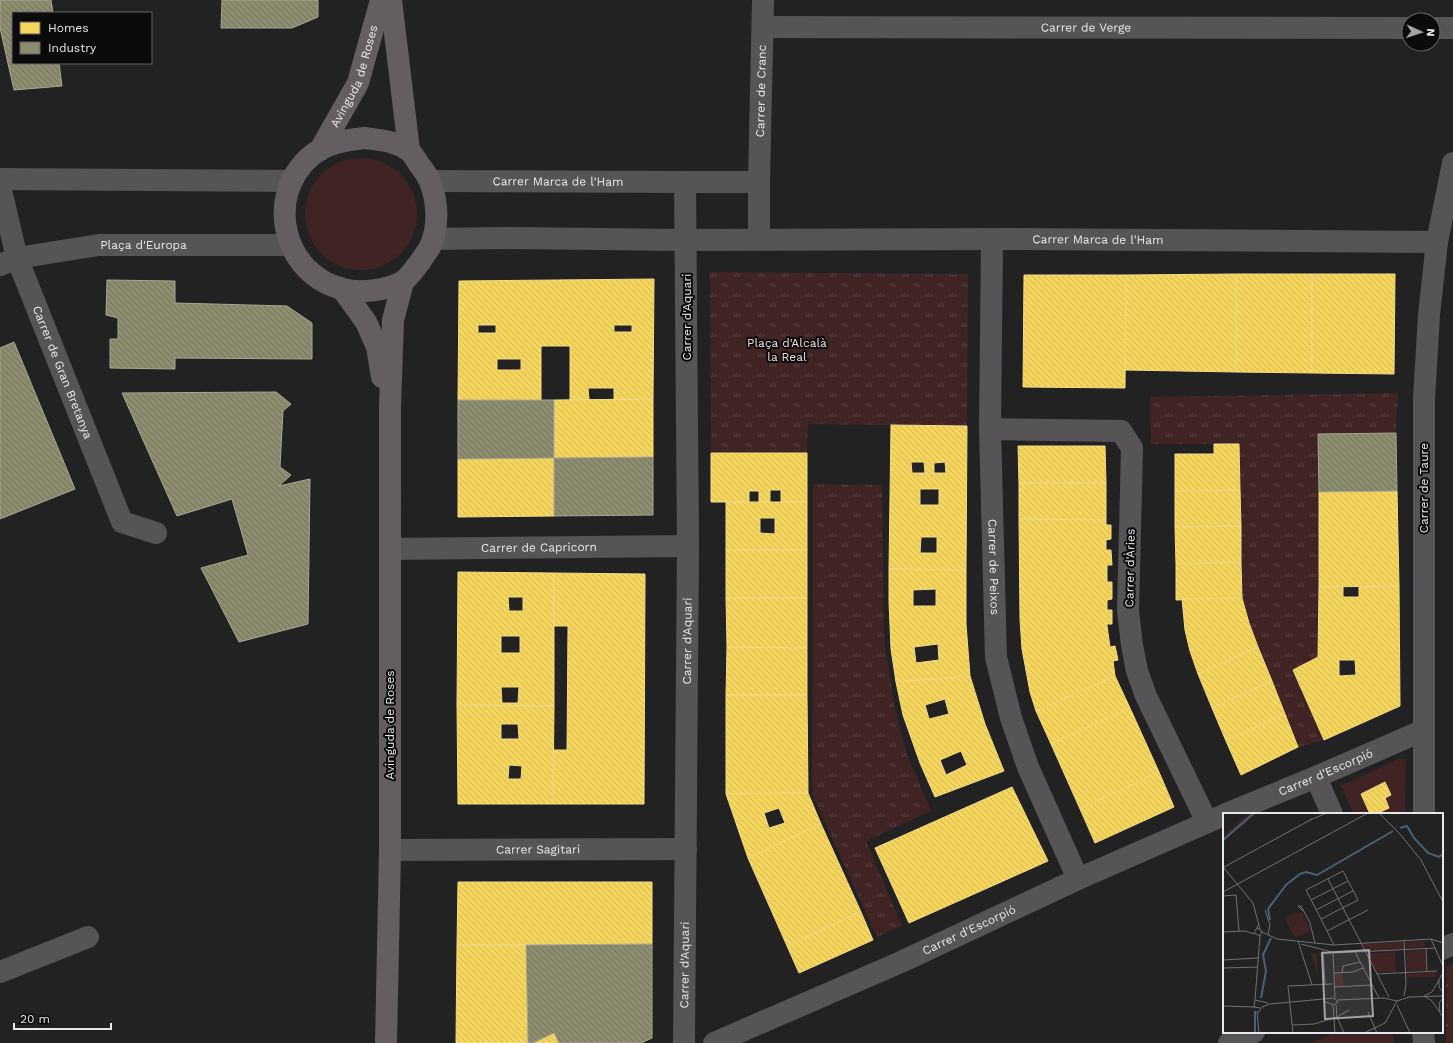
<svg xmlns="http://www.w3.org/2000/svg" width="1453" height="1043" font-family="'Work Sans',sans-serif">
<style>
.grass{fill:#3f2423}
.park{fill:url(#park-tufts)}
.homes{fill:url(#homes-back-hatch);stroke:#f2da86;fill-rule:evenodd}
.industry{fill:url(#industry-back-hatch);stroke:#a8a793}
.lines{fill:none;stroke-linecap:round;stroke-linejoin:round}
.minor{stroke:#565456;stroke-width:22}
.major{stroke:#645e62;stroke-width:22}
.labels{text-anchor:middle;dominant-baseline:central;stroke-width:4;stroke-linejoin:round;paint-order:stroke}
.street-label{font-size:12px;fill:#e9e7e9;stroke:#0c0b0c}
.park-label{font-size:12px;fill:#f7dad7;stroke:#0c0b0c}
.inset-river{fill:none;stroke:#466278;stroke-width:2}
.inset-road{fill:none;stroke:#727172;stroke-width:1}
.view{fill:#a4a2a4;fill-opacity:0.15;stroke:#a4a2a4;stroke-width:2}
.inset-edge{fill:none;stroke:#e9e7e9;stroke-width:2}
</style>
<defs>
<pattern id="park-tufts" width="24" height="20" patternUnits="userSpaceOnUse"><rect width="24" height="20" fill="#3f2423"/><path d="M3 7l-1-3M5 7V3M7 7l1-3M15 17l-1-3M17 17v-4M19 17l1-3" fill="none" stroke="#5b4443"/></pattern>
<pattern id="homes-back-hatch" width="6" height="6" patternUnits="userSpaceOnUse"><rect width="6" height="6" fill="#f6d55c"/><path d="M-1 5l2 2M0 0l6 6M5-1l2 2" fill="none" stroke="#d3b858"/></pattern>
<pattern id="industry-back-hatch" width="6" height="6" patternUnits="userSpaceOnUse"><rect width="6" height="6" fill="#8c8c6e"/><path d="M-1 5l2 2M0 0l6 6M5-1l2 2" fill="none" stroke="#747360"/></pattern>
</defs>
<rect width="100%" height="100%" fill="#232223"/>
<!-- grass -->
<g class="grass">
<circle cx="361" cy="214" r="56"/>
<path d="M1400 758 1405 760 1406 764 1405 814H1354L1341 786Z"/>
<path d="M1335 1032H1389L1394 1037V1043H1311Z"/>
</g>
<!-- park -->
<g class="park">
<path d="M710 272 968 274 967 426 808 424 807 453H711Z"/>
<path d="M1398 393 1396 433 1318 434 1319 492 1318 657 1293 671 1324 740 1298 747 1249 623 1242 598 1239 444H1151L1150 397Z"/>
<path d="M813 484 882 485 884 638 895 710 907 754 931 811 866 841 902 926 877 937 812 794Z"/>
<path d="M1453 964V1043H1446V967Z"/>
</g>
<!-- homes -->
<g class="homes">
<path d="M1236 274H1312V373L1236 372Z"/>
<path d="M1236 274V372L1125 370 1126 275Z"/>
<path d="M1312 274H1395L1394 374 1312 373Z"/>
<path d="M1024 275H1126L1125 388 1023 387Z"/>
<path d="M654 279 653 399 614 400V388H588L589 400H570V346H541V400H458L459 281ZM478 325H496V333H478ZM614 325H632V332H614ZM497 359H521V370H497Z"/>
<path d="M653 399V457L554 458V400Z"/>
<path d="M891 425 967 426 966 570 889 569ZM911 462H924L925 473H912ZM945 462 946 473H934V463ZM920 489H939V505H920ZM921 537H937V553H920Z"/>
<path d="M1214 444H1239L1240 490 1175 491V454H1214Z"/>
<path d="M1018 446H1105L1106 483H1019Z"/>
<path d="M711 453H807V502H781V490H770V502H759V491H749V502H711Z"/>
<path d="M554 458V516L458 517V459Z"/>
<path d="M1019 483H1106V520L1019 519Z"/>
<path d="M1240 490 1241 526 1175 527V491Z"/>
<path d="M1397 491 1399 586 1319 587V492Z"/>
<path d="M726 502H807V550H726ZM760 518H775V534L760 533Z"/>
<path d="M1019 519 1106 520V525H1111V539L1106 540V550H1111L1112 565H1107V582H1112V599L1107 600V610H1112V624H1107V626L1110 647 1115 646 1118 660 1113 661 1115 676 1036 711 1030 692 1022 649 1020 619Z"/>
<path d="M1241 526V562L1176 564 1175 527Z"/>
<rect x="726" y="550" width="81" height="48"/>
<path d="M1241 562 1242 598 1176 600V564Z"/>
<path d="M889 569 966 570V624L970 676 896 682 891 649 889 602ZM936 589V606H913V590ZM938 644 939 660 916 663 914 647Z"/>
<path d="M458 572 554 573V706L457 705ZM508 597H523V611H509ZM501 636H520V653H501ZM501 687H519L518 703H502Z"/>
<path d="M554 573 645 574 644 804H553L554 750H567L568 626H554Z"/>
<path d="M1399 586 1400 706 1324 740 1293 670 1318 657 1319 587H1343V597H1359V587ZM1339 660H1355L1356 675 1339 676Z"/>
<path d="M726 598H807V648L727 647Z"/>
<path d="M1242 598 1249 623 1258 647 1198 674 1190 651 1185 630 1182 599Z"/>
<path d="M727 647 807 648V695H726Z"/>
<path d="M1258 647 1272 681 1212 708 1198 674Z"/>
<path d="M970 676 985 724 1004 771 935 797 920 763 903 715 896 682ZM945 699 949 714 929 719 925 705ZM961 751 967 765 946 775 940 760Z"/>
<path d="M1115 676 1130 708 1051 744 1036 711Z"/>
<path d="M1272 681 1285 714 1226 741 1212 708Z"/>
<path d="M726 695H807L808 793 726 794Z"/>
<path d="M457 705 554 706 553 804H458ZM501 724H518L519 739H501ZM509 765 522 766 521 779H508Z"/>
<path d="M1130 708 1159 772 1080 809 1051 744Z"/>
<path d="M1285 714 1298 747 1241 775 1226 741Z"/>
<path d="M1159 772 1174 807 1095 843 1080 809Z"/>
<path d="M1385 782 1391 795 1385 798 1389 808 1376 814H1370L1361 794Z"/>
<path d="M1012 787 1048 861 909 923 875 848Z"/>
<path d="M808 793 821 824 748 858 726 794ZM779 808 785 823 769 828 764 813Z"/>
<path d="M821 824 861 912 787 946 748 858Z"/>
<path d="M458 882H652V944L457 945Z"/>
<path d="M861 912 873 940 799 973 787 946Z"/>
<path d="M457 945H526L528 1043H456Z"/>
<path d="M554 1033 559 1043H533Z"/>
</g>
<!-- industry -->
<g class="industry">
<path d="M0 0H51L53 13H13V63H59L62 86 14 90 0 28Z"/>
<path d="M222 0H318V17L292 28H221Z"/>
<path d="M107 280 175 281V303L287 306 312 323V359L175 358V369L110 368V339H118V318L106 315Z"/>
<path d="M14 342 75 489 0 519V348Z"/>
<path d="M276 392 291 404 283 411 280 467 291 475 279 486 310 479 308 624 239 642 201 568 248 555 232 499 177 516 122 393Z"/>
<path d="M458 400H554V458L458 459Z"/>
<path d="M1396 433 1397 491 1319 492 1318 434Z"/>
<path d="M653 457V515L554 516V458Z"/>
<path d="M652 944V1038L641 1043H559L554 1033 533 1043H528L526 945Z"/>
</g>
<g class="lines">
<!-- minor -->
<g class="minor">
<path id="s1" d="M763 27 1409 28"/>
<path d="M1433 28H1453"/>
<path d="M0 179 292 181"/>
<path id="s2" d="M430 181 685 182"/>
<path id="s3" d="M759 182 763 0"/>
<path id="s4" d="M0 186 17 258 122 522 156 533"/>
<path id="s5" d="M433 239 505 238 686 240 1014 239 1437 242"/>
<path id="s6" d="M992 239 990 429 996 657 1011 718 1028 767 1078 879"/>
<path id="s7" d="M0 265 17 258 99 245H290"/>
<path d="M990 429 1121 431 1132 448 1128 611 1132 645 1137 671 1146 696 1207 822"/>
<path id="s8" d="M390 549 688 546"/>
<path d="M1316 777 1332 814"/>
<path id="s9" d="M1226 814 1316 777 1424 730"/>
<path d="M1424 814V399L1429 315 1437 242 1453 163"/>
<path id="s10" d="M390 850 686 849"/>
<path d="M1442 949 1453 944"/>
<path d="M0 972 88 937"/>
<path d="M1423 1032 1424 1043"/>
<path id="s11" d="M684 1043 688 546 685 182H759V239"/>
<path id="s12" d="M714 1043 901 962 1078 879 1224 815"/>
<path d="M1229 1043 1254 1032"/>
</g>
<!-- major -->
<g class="major">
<path d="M391 0 409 150"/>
<path d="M365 138C380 140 395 141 408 150 413 153 417 162 421 167 424 171 428 176 430 182 438 202 439 227 430 247 427 252 423 257 420 262 415 268 409 278 402 282 387 290 360 294 343 289 283 275 264 196 311 156 326 143 346 140 365 138Z"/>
<path id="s13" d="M320 150 358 83 381 0"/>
<path d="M343 290 366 322 377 347 382 377"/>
<path d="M386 1043 390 850V407L393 320 403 282"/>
</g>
</g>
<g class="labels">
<!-- street labels -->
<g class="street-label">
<text stroke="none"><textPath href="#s1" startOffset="323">Carrer de Verge</textPath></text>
<text stroke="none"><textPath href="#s13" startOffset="82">Avinguda de Roses</textPath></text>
<text stroke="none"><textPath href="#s3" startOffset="91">Carrer de Cranc</textPath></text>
<text stroke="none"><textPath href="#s2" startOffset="128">Carrer Marca de l'Ham</textPath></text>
<text stroke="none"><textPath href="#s5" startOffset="665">Carrer Marca de l'Ham</textPath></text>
<text stroke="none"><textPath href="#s7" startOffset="146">Plaça d'Europa</textPath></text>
<text transform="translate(687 317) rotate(-90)">Carrer d'Aquari</text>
<text stroke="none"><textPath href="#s4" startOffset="197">Carrer de Gran Bretanya</textPath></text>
<text transform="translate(1424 488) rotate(-90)">Carrer de Taure</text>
<text stroke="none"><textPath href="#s8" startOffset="149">Carrer de Capricorn</textPath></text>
<text stroke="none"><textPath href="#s6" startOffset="328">Carrer de Peixos</textPath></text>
<text transform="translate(1130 568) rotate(-89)">Carrer d'Àries</text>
<text stroke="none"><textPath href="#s11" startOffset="402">Carrer d'Aquari</textPath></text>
<text transform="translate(390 725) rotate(-90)">Avinguda de Roses</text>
<text stroke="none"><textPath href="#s9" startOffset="108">Carrer d'Escorpió</textPath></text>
<text stroke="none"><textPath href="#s10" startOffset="148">Carrer Sagitari</textPath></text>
<text stroke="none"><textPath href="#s12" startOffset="279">Carrer d'Escorpió</textPath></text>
<text stroke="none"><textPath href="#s11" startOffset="78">Carrer d'Aquari</textPath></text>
</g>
<!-- park labels -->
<g class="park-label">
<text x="787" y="343">Plaça d'Alcalà<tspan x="787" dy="14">la Real</tspan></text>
</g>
</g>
<!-- overview -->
<g transform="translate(1223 813)">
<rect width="220" height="220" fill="#232223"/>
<path d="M74 99 75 101 79 99 88 118 72 125 62 105ZM202 137 203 157 184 158 183 138ZM172 139 173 159H154L145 141Z" fill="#3f2423"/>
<path d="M27 0H35L0 29V22Z" fill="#3f2423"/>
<path d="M201 128 202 134 183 135 182 129ZM180 129 181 136 143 138 140 131ZM90 140 94 142 95 162 88 142ZM112 161H119L121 172 113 173Z" fill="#3f2423"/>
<path d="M214 159 213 164 184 165V161Z" fill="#3f2423"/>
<path class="inset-river" d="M177 15 184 13 191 25 205 40 216 44 220 41M0 27 31 0M47 107 45 96 63 72 77 61 83 59 94 62 170 18M38 185 43 158 40 142 48 125M32 220V198"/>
<path class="inset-road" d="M156 0 177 21 198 47 220 89M87 7 104 0M1 54 89 6M1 55 30 90 37 116M105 66 166 184M0 79 145 0M0 83 13 82 16 118M88 87 125 68M42 97 47 112 45 122M93 97 130 78M80 98 75 93H78L87 110 92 130M98 106 135 87 120 58 83 77 98 106 111 132M34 115 39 118 37 123 31 120 36 111M104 118 145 97M0 119 22 118 31 121M39 119 54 126 111 132 208 126 220 130M208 126 220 153M181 127 183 172 181 183M75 128 89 172M78 131 113 140 212 135M203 135 204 159M100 138 102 171M132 139 156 185M110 140 112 185M0 147 35 145M0 155 35 154M111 160 130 159 140 155M119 160 120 153 137 149M154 161 214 158M216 167V174L220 179M111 174 149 172M201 183 209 179 220 160M201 183 209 188 220 204M32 187 37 123M114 187 161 185 174 188 186 184 220 183M110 192 112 220M113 192 114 204 121 220M174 192 187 220M0 193 32 194M37 195 31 194 32 187 45 190M34 198 36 220M145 199 154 220M217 199 216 190 220 185M35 200 39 194 47 191 111 185 115 189 111 192 100 188M70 212 91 211 114 204 126 197M70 220 65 173 109 171M141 220 162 210 174 188"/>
<path class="view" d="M146 137 150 203 102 206 99 140Z"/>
<rect width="220" height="220" class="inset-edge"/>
</g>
<!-- legend -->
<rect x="12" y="12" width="140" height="52" fill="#0c0b0c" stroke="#646364"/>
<rect x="20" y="22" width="20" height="12" fill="#f6d55c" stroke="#646364"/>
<text x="48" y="32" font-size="12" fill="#e9e7e9">Homes</text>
<rect x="20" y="42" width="20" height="12" fill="#8c8c6e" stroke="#646364"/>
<text x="48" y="52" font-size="12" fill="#e9e7e9">Industry</text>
<!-- north arrow -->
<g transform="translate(1421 32) rotate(93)"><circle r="19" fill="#0c0b0c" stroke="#646364"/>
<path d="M0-3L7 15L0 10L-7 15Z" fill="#a4a2a4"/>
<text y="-6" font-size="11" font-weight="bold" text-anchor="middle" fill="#e9e7e9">N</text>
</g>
<!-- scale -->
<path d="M14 1023v6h97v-6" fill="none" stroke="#e9e7e9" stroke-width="2"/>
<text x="20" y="1023" font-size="12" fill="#e9e7e9" stroke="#0c0b0c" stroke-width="3" paint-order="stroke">20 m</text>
</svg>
